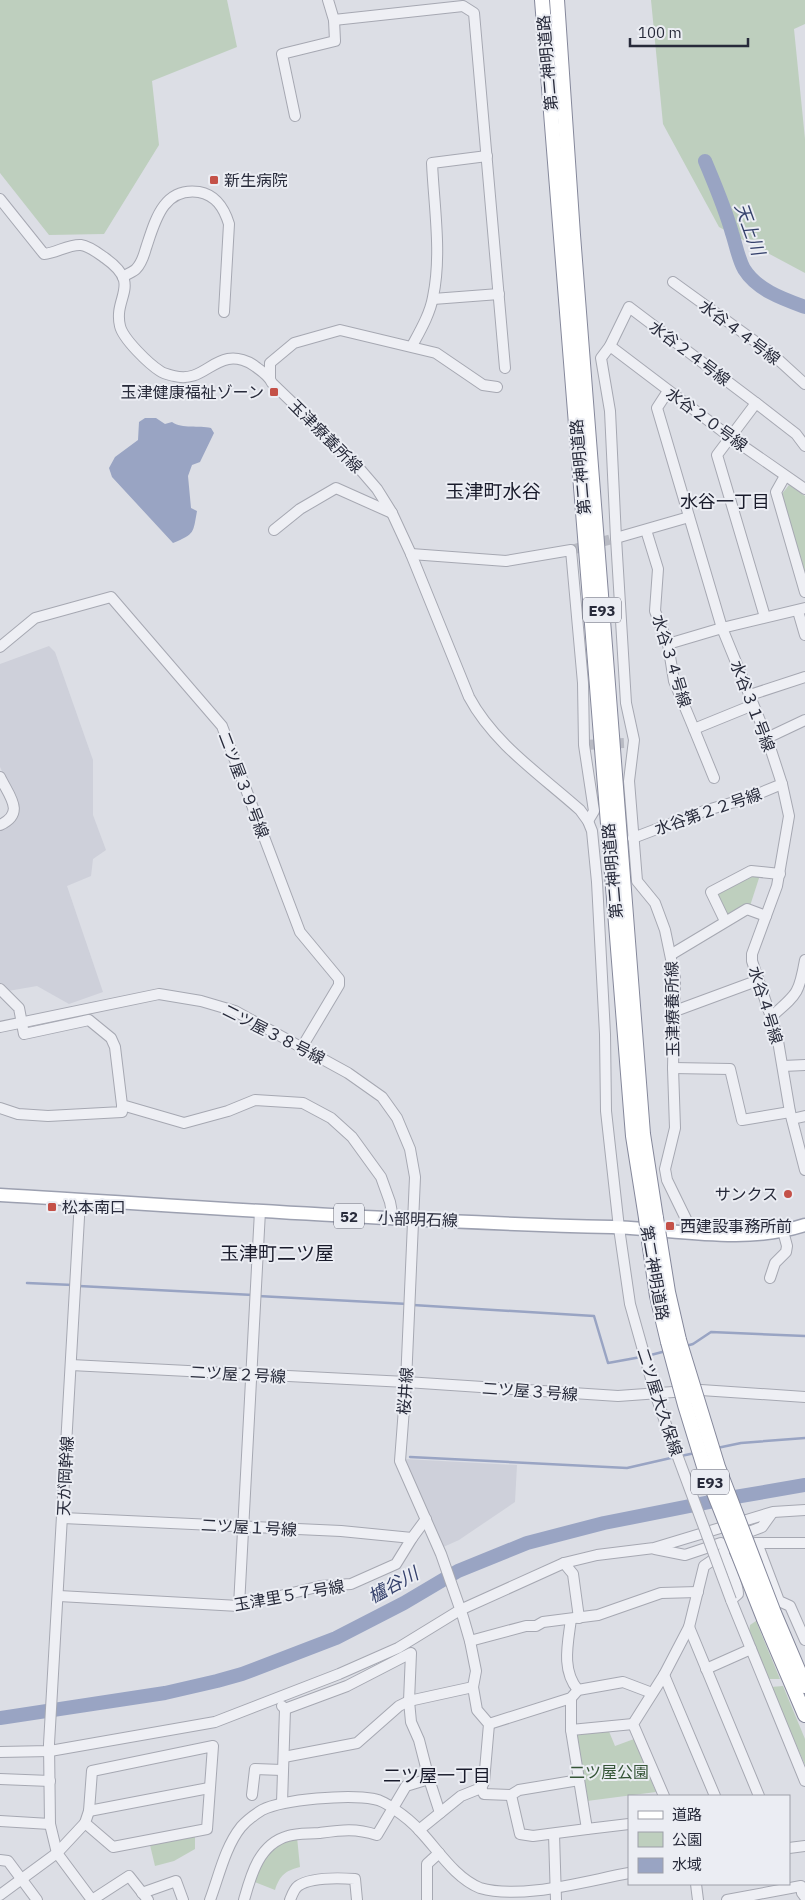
<svg xmlns="http://www.w3.org/2000/svg" width="805" height="1900" font-family="'IBM Plex Sans','Noto Sans JP',sans-serif">
<style>
.built{fill:#ced0da}
.green{fill:#becfbe}
.water{fill:#99a4c3}
.lines{fill:none;stroke-linecap:round;stroke-linejoin:round}
.stream{stroke:#99a4c3;stroke-width:2.5}
.river{stroke:#99a4c3;stroke-width:14}
.minor-tunnel{stroke:#b8bac3;stroke-width:10;stroke-dasharray:10 5;stroke-linecap:butt}
.minor-casing{stroke:#a6a8b2;stroke-width:12}
.major-casing{stroke:#9ca0b0;stroke-width:15}
.highway-casing{stroke:#85889b;stroke-width:16}
.minor{stroke:#eeeff4;stroke-width:10}
.major{stroke:#fff;stroke-width:12}
.highway{stroke:#fff;stroke-width:14}
.minor-bridge-casing{stroke:#a6a8b2;stroke-width:12;stroke-linecap:butt}
.highway-bridge-casing{stroke:#85889b;stroke-width:16;stroke-linecap:butt}
.minor-bridge{stroke:#eeeff4;stroke-width:10}
.highway-bridge{stroke:#fff;stroke-width:14}
.poi-dot{fill:#c45148;stroke:#ebedf3;stroke-width:2}
.labels{text-anchor:middle;dominant-baseline:central;stroke-width:4;stroke-linejoin:round;paint-order:stroke}
.shield{fill:#ebedf3;stroke:#626472;stroke-width:1}
.shield-label{font-size:15px;font-weight:bold;fill:#272a3a}
.street-label{font-size:16px;fill:#272a3a;stroke:#ebedf3}
.poi-label{font-size:16px;fill:#272a3a;stroke:#ebedf3;text-anchor:start}
.park-label{font-size:16px;fill:#355537;stroke:#ebedf3}
.water-label{font-size:18px;font-style:italic;fill:#34406b;stroke:#ebedf3}
.neighbourhood-label{font-size:18px;fill:#191b2b;stroke:#ebedf3}
.quarter-label{font-size:19px;fill:#191b2b;stroke:#ebedf3}
</style>
<rect width="100%" height="100%" fill="#dcdee5"/>
<!-- built -->
<g class="built">
<path d="M49 646 55 652 93 760V815L106 850 93 859 91 876 67 886 103 992 69 1004 37 986 8 991 0 985V830L12 825 18 816V804L0 767V664Z"/>
<path d="M405 1459 517 1465 515 1502 459 1540 441 1548Z"/>
</g>
<!-- green -->
<g class="green">
<path d="M0 0H227L237 47 152 81 159 145 104 234 49 235 0 173Z"/>
<path d="M651 0H805V24L794 29 805 139V273L719 227 663 124Z"/>
<path d="M789 485 805 496V576L781 495Z"/>
<path d="M760 875 750 906 746 904 726 915 717 892 750 876Z"/>
<path d="M756 1621 780 1679H769L749 1633 750 1625Z"/>
<path d="M783 1686 805 1739V1765L771 1687Z"/>
<path d="M608 1729 615 1746 634 1739 656 1792 587 1801 576 1736 579 1733Z"/>
<path d="M195 1835V1849L174 1861 155 1866 150 1845Z"/>
<path d="M297 1837 300 1867C285 1871 280 1875 275 1890L252 1881C263 1852 268 1849 297 1837Z"/>
</g>
<!-- water -->
<path class="water" d="M145 418H156L165 424 172 422C182 429 199 425 211 428L214 433 200 462 192 465 188 476 191 508 197 511C193 533 195 534 173 543L112 477 109 468 115 457 138 440 139 422Z"/>
<g class="lines">
<!-- stream -->
<g class="stream">
<path d="M27 1283 73 1285"/>
<path d="M79 1286 253 1295"/>
<path d="M258 1296 408 1304"/>
<path d="M413 1305 594 1316 608 1363 641 1357"/>
<path d="M686 1346 693 1344 711 1332 805 1336"/>
<path d="M647 1356 666 1351"/>
<path d="M717 1448 741 1443 805 1438"/>
<path d="M681 1456 695 1453"/>
<path d="M410 1457 627 1468 675 1457"/>
</g>
<!-- river -->
<g class="river">
<path d="M705 161C715 185 725 208 732 233 736 245 738 258 744 269 757 290 783 299 805 307"/>
<path d="M0 1718 165 1693 217 1681 242 1674 336 1638 404 1603 458 1571 527 1543 604 1523 735 1497 805 1485"/>
</g>
<!-- minor-tunnel -->
<g class="minor-tunnel">
<path d="M571 550 616 538"/>
<path d="M584 745 624 743"/>
</g>
<defs>
<g id="minor">
<path d="M334 20 463 6 474 13 505 368"/>
<path d="M295 116 282 54 335 41 334 20 328 0"/>
<path d="M0 199 44 254C56 253 69 244 81 245 89 246 98 253 105 258 143 285 113 296 120 326 123 339 149 364 160 371 164 374 170 375 174 376 199 382 208 363 228 359 237 357 249 361 256 367 263 372 269 376 272 383L352 460 377 489 392 513 411 554 469 697C494 744 541 775 580 810L588 821 592 831 597 882 605 1034 606 1111 619 1228 630 1304 655 1393 669 1433"/>
<path d="M123 277C127 274 133 272 136 269 142 263 144 255 146 248 155 221 163 187 199 192 216 195 224 208 229 224L224 312"/>
<path d="M673 282 771 353 805 384"/>
<path d="M433 299 499 294"/>
<path d="M412 346C420 331 430 314 433 297 442 254 434 207 432 163L487 156"/>
<path d="M610 346 730 437 805 489"/>
<path d="M270 378V363L294 343 340 330 436 353 483 385 497 387"/>
<path d="M668 391 657 408 722 628 805 608"/>
<path d="M756 403 796 434 805 446"/>
<path d="M785 476 776 492 805 592"/>
<path d="M274 530 300 509 336 488 392 513"/>
<path d="M646 530 658 569 655 611 668 644 674 681 694 729 753 705"/>
<path d="M616 538 689 517"/>
<path d="M411 554 506 561 571 550 583 683 584 745 594 811 588 821"/>
<path d="M798 611 805 635"/>
<path d="M668 644 722 628 767 738 782 784 789 816 777 886 752 954V961L777 1035 790 1112 805 1170"/>
<path d="M0 647 35 618 111 597 222 726 300 932 339 979V985L302 1047"/>
<path d="M750 695 805 677"/>
<path d="M694 729 714 778"/>
<path d="M767 738 805 720"/>
<path d="M0 777C9 796 26 813 0 825"/>
<path d="M633 838 704 811 748 798 782 784"/>
<path d="M725 921 711 892 751 871 780 874"/>
<path d="M672 954 747 909 766 916"/>
<path d="M0 989 19 1008 24 1034 89 1020 111 1038 115 1047 122 1105 184 1123 228 1111 255 1100 303 1103 331 1118 352 1137 381 1177 390 1202 393 1218"/>
<path d="M675 1011 759 980"/>
<path d="M772 1016C797 994 799 994 805 960"/>
<path d="M0 1027 159 994 201 1001 235 1011 348 1073 382 1097 397 1118 410 1149 415 1177 406 1382 400 1461 441 1554 463 1617 470 1641 476 1671 473 1687 477 1710 489 1724 484 1782 481 1788 461 1796 419 1830"/>
<path d="M783 1066 805 1065"/>
<path d="M673 1068 730 1069 742 1120 790 1112"/>
<path d="M0 1108 18 1114 48 1116 122 1112V1105"/>
<path d="M792 1119 805 1116"/>
<path d="M80 1200 49 1744 50 1824 57 1853 92 1900"/>
<path d="M685 1232 686 1219 667 1180 665 1169 675 1128 673 1068 675 978 665 930 655 903 637 881 629 781 634 740 626 703 616 538 610 411 601 358 610 346 629 307 756 403 717 455 765 617"/>
<path d="M770 1278 775 1263 786 1252 787 1246 783 1231"/>
<path d="M71 1365 406 1382 618 1396 701 1390 805 1397"/>
<path d="M63 1518 341 1531 412 1538 426 1519"/>
<path d="M738 1536 762 1527 772 1513"/>
<path d="M757 1543 779 1601 790 1606 805 1640"/>
<path d="M655 1549 685 1555 721 1543 727 1547"/>
<path d="M723 1553C728 1561 738 1585 738 1594L731 1600 805 1781"/>
<path d="M564 1563 573 1574 579 1618"/>
<path d="M59 1596 239 1606 321 1586 351 1584 396 1564 412 1538"/>
<path d="M239 1606 260 1211"/>
<path d="M571 1619C568 1643 561 1670 578 1690"/>
<path d="M689 1627 759 1796"/>
<path d="M470 1641 526 1626H536L543 1622 598 1615 661 1593 698 1592"/>
<path d="M706 1669 751 1649"/>
<path d="M664 1675 715 1796"/>
<path d="M571 1698V1730"/>
<path d="M282 1706 285 1709 282 1803"/>
<path d="M285 1709 347 1686 411 1653 409 1701 411 1722 419 1740 429 1779 440 1813"/>
<path d="M489 1724 571 1698 578 1690 623 1682 652 1693"/>
<path d="M213 1746 207 1829 113 1847 85 1823 89 1811 92 1771Z"/>
<path d="M0 1752 50 1751 215 1722 339 1674 398 1648 460 1610 564 1563 597 1555 654 1548 773 1512 805 1510"/>
<path d="M284 1757 357 1743 399 1706 409 1701 473 1687"/>
<path d="M0 1779 50 1781"/>
<path d="M579 1780 519 1790 511 1795 520 1834 533 1836 587 1829"/>
<path d="M481 1788 484 1794 511 1795"/>
<path d="M252 1795 255 1769 282 1770"/>
<path d="M664 1796 633 1724 664 1675 689 1627 704 1566 723 1553 727 1547 757 1543H805"/>
<path d="M89 1811 209 1788"/>
<path d="M0 1821 50 1824"/>
<path d="M629 1824 587 1829 571 1730 633 1724"/>
<path d="M554 1834 556 1900"/>
<path d="M789 1848 805 1846"/>
<path d="M0 1860 8 1861 37 1900"/>
<path d="M696 1884 698 1900"/>
<path d="M142 1893 176 1881 183 1900"/>
<path d="M0 1895 57 1853 85 1823"/>
<path d="M92 1900 129 1876 148 1900"/>
<path d="M210 1900C219 1876 225 1847 241 1827 247 1820 254 1815 262 1810 284 1799 349 1794 374 1799 380 1800 389 1805 394 1809 403 1815 413 1823 420 1831 438 1850 455 1878 480 1888 522 1900 585 1881 629 1873"/>
<path d="M244 1900C251 1875 259 1844 288 1836 298 1833 309 1834 319 1833 342 1830 355 1828 377 1835L406 1786 429 1779"/>
<path d="M290 1900C292 1895 294 1889 298 1886 311 1877 340 1878 355 1879L357 1900"/>
<path d="M427 1900V1864L439 1853"/>
<path d="M727 1900 801 1886 802 1893 805 1897"/>
</g>
<path id="major" d="M0 1195C204 1207 407 1222 612 1227 674 1229 744 1245 805 1225"/>
<g id="highway">
<path d="M542 0 633 1136 646 1218"/>
<path d="M557 0 573 235 643 1134 656 1218"/>
<path d="M649 1241 657 1296 668 1342"/>
<path d="M660 1242 668 1292 679 1340"/>
<path d="M774 1613 805 1686"/>
<path d="M764 1619 805 1715"/>
</g>
</defs>
<!-- minor casing -->
<use href="#minor" class="minor-casing"/>
<!-- major casing -->
<use href="#major" class="major-casing"/>
<!-- highway casing -->
<use href="#highway" class="highway-casing"/>
<!-- minor -->
<use href="#minor" class="minor"/>
<!-- major -->
<use href="#major" class="major"/>
<!-- highway -->
<use href="#highway" class="highway"/>
<defs>
<path id="minor-bridge" d="M669 1433 731 1600"/>
<g id="highway-bridge">
<path d="M646 1218 649 1241"/>
<path d="M656 1218 660 1242"/>
<path d="M679 1340 718 1467 774 1613"/>
<path d="M668 1342 685 1405 705 1470 764 1619"/>
</g>
</defs>
<!-- minor-bridge casing -->
<use href="#minor-bridge" class="minor-bridge-casing"/>
<!-- highway-bridge casing -->
<use href="#highway-bridge" class="highway-bridge-casing"/>
<!-- minor-bridge -->
<use href="#minor-bridge" class="minor-bridge"/>
<!-- highway-bridge -->
<use href="#highway-bridge" class="highway-bridge"/>
</g>
<!-- markers -->
<g class="poi-dot">
<rect x="209" y="175" width="10" height="10" rx="2.5"/>
<rect x="269" y="387" width="10" height="10" rx="2.5"/>
<circle cx="788" cy="1194" r="5"/>
<rect x="47" y="1202" width="10" height="10" rx="2.5"/>
<rect x="665" y="1221" width="10" height="10" rx="2.5"/>
</g>
<g class="labels">
<!-- shield labels -->
<g class="shield">
<rect x="583" y="597.5" width="38" height="25" rx="4"/>
<rect x="334" y="1203.5" width="30" height="25" rx="4"/>
<rect x="691" y="1469.5" width="38" height="25" rx="4"/>
</g>
<g class="shield-label">
<text x="602" y="610">E93</text>
<text x="349" y="1216">52</text>
<text x="710" y="1482">E93</text>
</g>
<!-- street labels -->
<g class="street-label">
<text transform="translate(547 63) rotate(-95)">第二神明道路</text>
<text transform="translate(740 332) rotate(37)">水谷４４号線</text>
<text transform="translate(690 353) rotate(37)">水谷２４号線</text>
<text transform="translate(707 419) rotate(36)">水谷２０号線</text>
<text transform="translate(326 436) rotate(45)">玉津療養所線</text>
<text transform="translate(580 467) rotate(-95)">第二神明道路</text>
<text transform="translate(672 661) rotate(73)">水谷３４号線</text>
<text transform="translate(753 706) rotate(69)">水谷３１号線</text>
<text transform="translate(244 785) rotate(69)">二ツ屋３９号線</text>
<text transform="translate(708 811) rotate(-19)">水谷第２２号線</text>
<text transform="translate(612 871) rotate(-95)">第二神明道路</text>
<text transform="translate(766 1005) rotate(73)">水谷４号線</text>
<text transform="translate(672 1009) rotate(-91)">玉津療養所線</text>
<text transform="translate(274 1034) rotate(27)">二ツ屋３８号線</text>
<text transform="translate(418 1219) rotate(2)">小部明石線</text>
<text transform="translate(655 1273) rotate(80)">第二神明道路</text>
<text transform="translate(238 1374) rotate(3)">二ツ屋２号線</text>
<text transform="translate(405 1391) rotate(-86)">桜井線</text>
<text transform="translate(530 1391) rotate(4)">二ツ屋３号線</text>
<text transform="translate(660 1402) rotate(72)">二ツ屋大久保線</text>
<text transform="translate(65 1476) rotate(-87)">天が岡幹線</text>
<text transform="translate(249 1527) rotate(3)">二ツ屋１号線</text>
<text transform="translate(289 1595) rotate(-10)">玉津里５７号線</text>
</g>
<!-- poi labels -->
<g class="poi-label">
<text x="224" y="180">新生病院</text>
<text x="264" y="392" text-anchor="end">玉津健康福祉ゾーン</text>
<text x="778" y="1194" text-anchor="end">サンクス</text>
<text x="62" y="1207">松本南口</text>
<text x="680" y="1226">西建設事務所前</text>
</g>
<!-- park labels -->
<g class="park-label">
<text x="609" y="1772">二ツ屋公園</text>
</g>
<!-- water labels -->
<g class="water-label">
<text transform="translate(750 229) rotate(70)">天上川</text>
<text transform="translate(393 1585) rotate(-29)">櫨谷川</text>
</g>
<!-- neighbourhood labels -->
<g class="neighbourhood-label">
<text x="725" y="501">水谷一丁目</text>
<text x="437" y="1775">二ツ屋一丁目</text>
</g>
<!-- quarter labels -->
<g class="quarter-label">
<text x="493" y="491">玉津町水谷</text>
<text x="277" y="1253">玉津町二ツ屋</text>
</g>
</g>
<!-- legend -->
<rect x="628" y="1795" width="162" height="90" fill="#ebedf3" stroke="#9d9fa9"/>
<rect x="638" y="1811" width="25" height="8" fill="#ffffff" stroke="#9d9fa9"/>
<text x="672" y="1820" font-size="15" fill="#272a3a">道路</text>
<rect x="638" y="1832" width="25" height="15" fill="#becfbe" stroke="#9d9fa9"/>
<text x="672" y="1845" font-size="15" fill="#272a3a">公園</text>
<rect x="638" y="1858" width="25" height="15" fill="#99a4c3" stroke="#9d9fa9"/>
<text x="672" y="1870" font-size="15" fill="#272a3a">水域</text>
<!-- scale -->
<path d="M630 38v8h118v-8" fill="none" stroke="#272a3a" stroke-width="2.5"/>
<text x="638" y="38" font-size="15" fill="#272a3a" stroke="#ebedf3" stroke-width="4" paint-order="stroke">100 m</text>
</svg>
